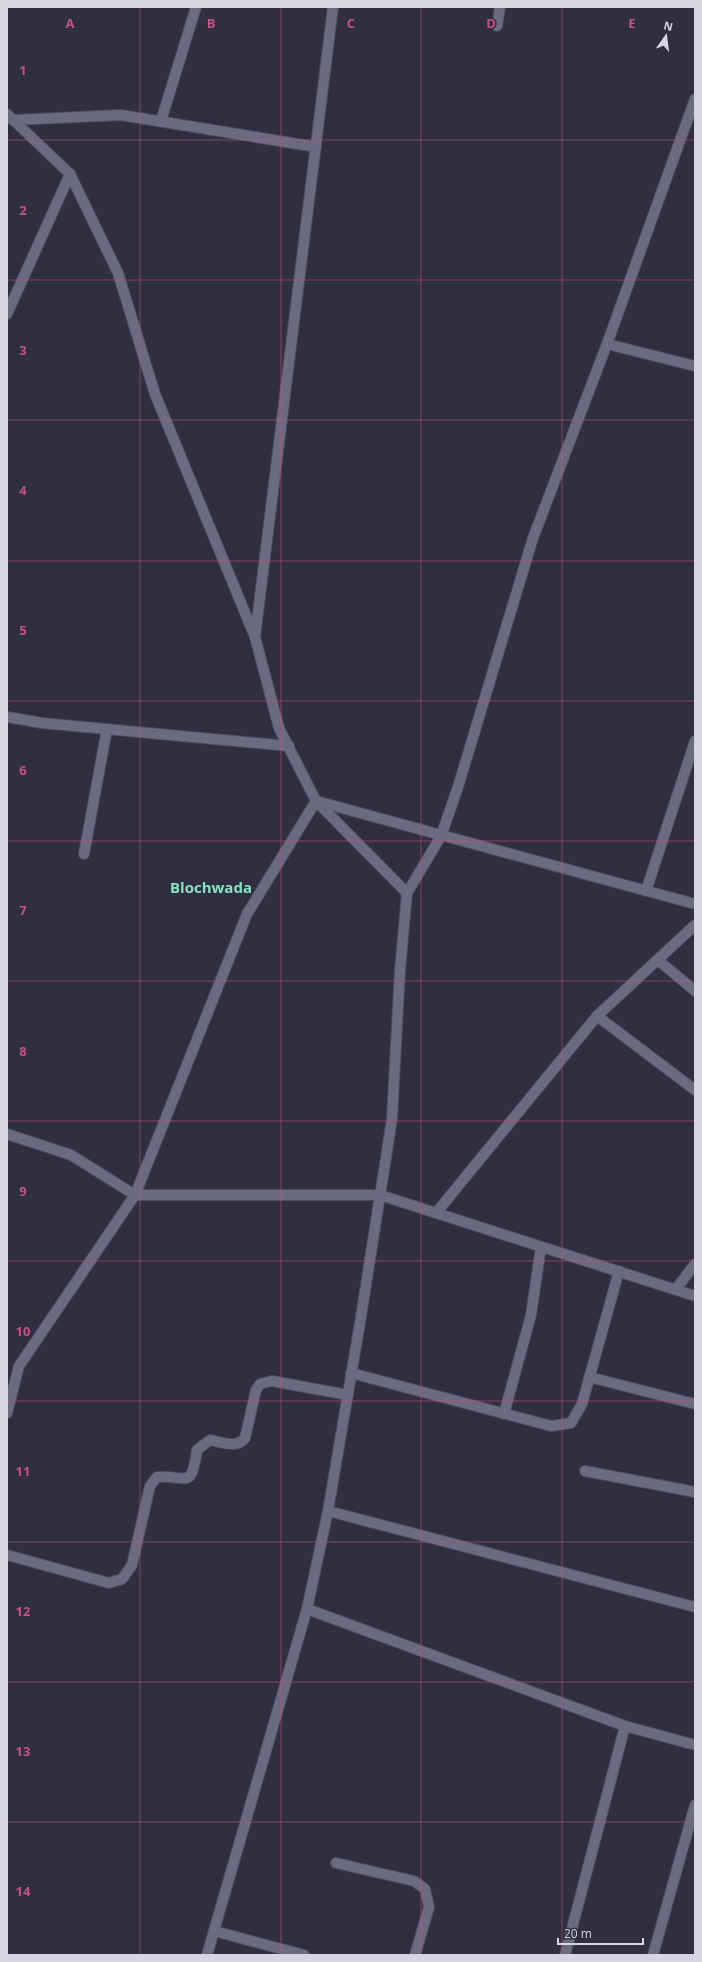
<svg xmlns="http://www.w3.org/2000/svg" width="702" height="1962" font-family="'Open Sans',sans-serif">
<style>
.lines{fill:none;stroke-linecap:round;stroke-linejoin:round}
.service-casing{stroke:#4c4c5b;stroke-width:12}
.minor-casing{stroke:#4c4c5b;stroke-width:12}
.tertiary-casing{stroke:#4c4c5b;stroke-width:12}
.service{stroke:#6a6b7f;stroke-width:10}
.minor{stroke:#6a6b7f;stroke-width:10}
.tertiary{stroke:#6a6b7f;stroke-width:10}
.grid{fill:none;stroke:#c85183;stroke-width:1;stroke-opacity:0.55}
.labels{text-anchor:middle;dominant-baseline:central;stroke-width:3;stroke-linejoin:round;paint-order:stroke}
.neighbourhood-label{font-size:15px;font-weight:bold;fill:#87e1be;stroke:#2f2f41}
.grid-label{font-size:13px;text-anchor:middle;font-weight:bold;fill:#c85183;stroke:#2f2f41;stroke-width:3;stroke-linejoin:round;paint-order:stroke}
</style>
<rect width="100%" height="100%" fill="#2f2f41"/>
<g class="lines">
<defs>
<path id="service" d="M607 344 695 366"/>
<g id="minor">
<path d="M497 26 500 7"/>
<path d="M13 120 121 115 316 147"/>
<path d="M161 121 196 7"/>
<path d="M7 314 70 174"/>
<path d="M255 637 333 7"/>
<path d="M7 717 42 723 289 746"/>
<path d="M84 854 107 729"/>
<path d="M646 891 695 741"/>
<path d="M407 893 441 836 458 787 533 538 607 344 695 99"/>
<path d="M658 960 695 991"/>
<path d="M597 1016 695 1090"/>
<path d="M7 1134 71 1155 135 1195 247 914 316 801 695 904"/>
<path d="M436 1213 597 1016 695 925"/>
<path d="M676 1289 695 1264"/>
<path d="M351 1373 551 1426 571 1423 582 1404 619 1271"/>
<path d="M589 1377 695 1404"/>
<path d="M7 1413 19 1366 135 1195H380L695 1296"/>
<path d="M504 1414 531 1315 541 1247"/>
<path d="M585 1471 695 1492"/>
<path d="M328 1511 695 1607"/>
<path d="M7 1555 109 1583 122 1579 132 1565 150 1486 157 1477C188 1475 191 1491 197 1450L210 1440C221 1442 237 1449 245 1438L256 1390 260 1384 272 1381 348 1395"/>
<path d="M307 1609 625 1726 695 1745"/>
<path d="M336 1863 414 1881 425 1889 429 1907 415 1955"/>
<path d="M214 1931 304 1955"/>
<path d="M565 1955 625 1726"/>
<path d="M653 1955 695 1805"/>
</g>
<path id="tertiary" d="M7 114 70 174 118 273 155 394 255 637 279 728 316 801 407 893 400 970 392 1119 360 1323 328 1511 307 1609 207 1955"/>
</defs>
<!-- service casing -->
<use href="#service" class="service-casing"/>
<!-- minor casing -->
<use href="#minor" class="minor-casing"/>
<!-- tertiary casing -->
<use href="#tertiary" class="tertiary-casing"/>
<!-- service -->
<use href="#service" class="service"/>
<!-- minor -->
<use href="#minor" class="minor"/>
<!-- tertiary -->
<use href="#tertiary" class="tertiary"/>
</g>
<!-- grid -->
<path class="grid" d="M140 7V1955M281 7V1955M421 7V1955M562 7V1955M7 140H695M7 280H695M7 420H695M7 561H695M7 701H695M7 841H695M7 981H695M7 1121H695M7 1261H695M7 1401H695M7 1542H695M7 1682H695M7 1822H695"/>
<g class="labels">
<!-- neighbourhood labels -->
<g class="neighbourhood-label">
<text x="211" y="887">Blochwada</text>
</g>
</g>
<g class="grid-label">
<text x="70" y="28">A</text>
<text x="211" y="28">B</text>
<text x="351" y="28">C</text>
<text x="491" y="28">D</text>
<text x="632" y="28">E</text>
<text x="23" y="75">1</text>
<text x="23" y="215">2</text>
<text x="23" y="355">3</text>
<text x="23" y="495">4</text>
<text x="23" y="635">5</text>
<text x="23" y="775">6</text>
<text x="23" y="915">7</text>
<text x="23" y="1056">8</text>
<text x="23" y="1196">9</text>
<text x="23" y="1336">10</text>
<text x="23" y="1476">11</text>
<text x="23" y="1616">12</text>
<text x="23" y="1756">13</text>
<text x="23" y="1896">14</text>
</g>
<!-- border -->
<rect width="702" height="1962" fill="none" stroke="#d5d6e1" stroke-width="16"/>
<!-- north arrow -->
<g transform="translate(666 36) rotate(14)" stroke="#2f2f41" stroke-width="3" paint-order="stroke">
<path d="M0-3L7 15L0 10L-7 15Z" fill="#d5d6e1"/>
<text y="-6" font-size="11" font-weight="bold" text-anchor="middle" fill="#d5d6e1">N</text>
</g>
<!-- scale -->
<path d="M558 1938v6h85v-6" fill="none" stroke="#d5d6e1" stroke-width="2"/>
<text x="564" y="1938" font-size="12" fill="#d5d6e1" stroke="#2f2f41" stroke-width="3" paint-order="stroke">20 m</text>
</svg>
